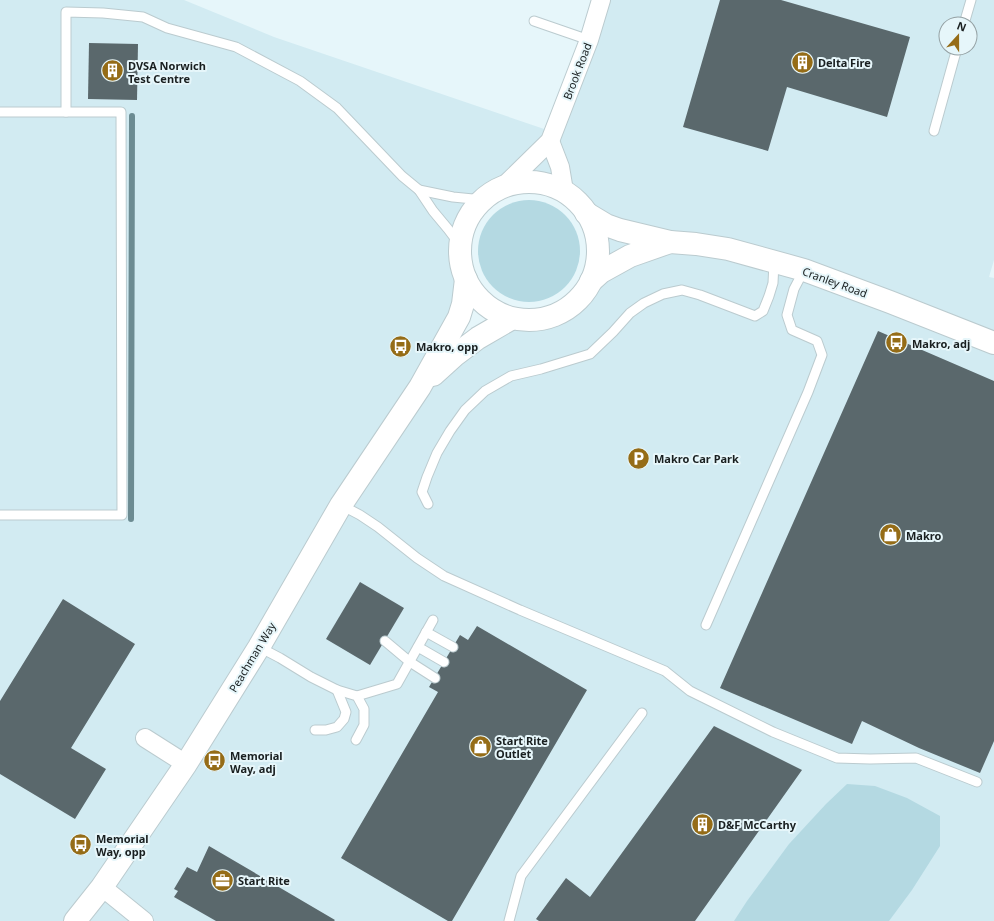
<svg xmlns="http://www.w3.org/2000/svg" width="994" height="921" font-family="'Noto Sans',sans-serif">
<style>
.built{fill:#d2ebf2;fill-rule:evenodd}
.green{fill:#b4d9e2}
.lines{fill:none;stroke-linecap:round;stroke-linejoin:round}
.stream{stroke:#6c8b92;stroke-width:6}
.building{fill:#5a686c}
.service-casing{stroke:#bbcbcf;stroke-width:11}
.minor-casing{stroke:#bbcbcf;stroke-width:20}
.tertiary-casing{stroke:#bbcbcf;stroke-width:24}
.service{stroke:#fff;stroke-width:9}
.minor{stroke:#fff;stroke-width:18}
.tertiary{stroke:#fff;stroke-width:22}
.labels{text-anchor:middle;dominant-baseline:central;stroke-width:4;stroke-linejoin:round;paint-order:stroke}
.poi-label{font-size:11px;font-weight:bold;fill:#191f20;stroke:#e6f6fa;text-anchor:start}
.street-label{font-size:11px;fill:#191f20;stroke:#e6f6fa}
</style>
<rect width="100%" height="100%" fill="#e6f6fa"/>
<!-- built -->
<path class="built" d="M0 0H184L274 37 553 132 602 0H994V260L989 277 994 278V921H0ZM946 24H970V48H946ZM536 182 564 191 586 213 596 237 597 262 591 281 576 301 568 308 559 313 538 319 509 320 421 386 466 279 460 245 467 221 483 200 506 185Z"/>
<!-- green -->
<g class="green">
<circle cx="529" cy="251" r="51"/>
<path d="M847 784 875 786 907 798 940 816V846L912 890 889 921H734L747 901 789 844 826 804Z"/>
</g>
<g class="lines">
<!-- stream -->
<path class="stream" d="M131 519 132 116"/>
</g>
<!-- building -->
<g class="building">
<path d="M720 0H781L910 37 887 117 787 87 768 151 683 127Z"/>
<path d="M89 43 138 44 137 100 88 99Z"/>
<path d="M878 331 994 381V741L980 773 919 748 862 721 852 744 720 688Z"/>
<path d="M360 582 404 608 370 665 326 639Z"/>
<path d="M63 599 135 644 71 748 106 769 75 819 0 774V701Z"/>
<path d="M477 626 587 690 452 921H448L341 858 438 692 429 687 460 635 468 640Z"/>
<path d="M714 726 802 770 695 921H539L536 919 566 878 590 897Z"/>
<path d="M209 846 335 920 334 921H216L174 897 178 891 174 889 187 867 197 872Z"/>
</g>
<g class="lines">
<defs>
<g id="service">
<path d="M534 21 589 40"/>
<path d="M964 24 971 0"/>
<path d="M0 112H121L122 515H0"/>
<path d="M66 112V12L103 13 143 17 167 28 236 47 300 81 337 108 402 176 419 190 433 211 448 229 460 245"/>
<path d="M934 131 957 48"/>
<path d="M419 190 453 197 483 200"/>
<path d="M428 504 422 492 427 477 437 453 450 431 465 410 485 391 511 376 541 369 590 354 613 332 630 313 644 303 663 294 682 290 700 295 755 316 763 311 769 296 773 283 774 262"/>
<path d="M341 505 360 515 378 527 417 558 444 576 520 610 665 671 690 691 773 732 837 758 870 759 916 758 977 782"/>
<path d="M706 625 808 392 822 355 817 341 792 330 787 315 794 289 804 270"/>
<path d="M426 632 453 647"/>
<path d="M385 641 410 662 435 678"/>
<path d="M259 647 280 658 311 677 337 690 357 696 364 709V725L356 740"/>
<path d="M418 647 444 662"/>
<path d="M357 696 397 684 433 620"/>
<path d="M315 730H326L337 727 344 719 346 712 337 690"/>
<path d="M509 921 521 876 642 713"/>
</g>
<g id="minor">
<path d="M550 141 560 167 564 191"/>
<path d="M505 185 550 141 589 40 601 0"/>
<path d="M145 738 186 764"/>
<path d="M102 887 144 921"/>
</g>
<g id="tertiary">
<circle cx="529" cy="251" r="69"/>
<path d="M586 213 606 225 620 230 670 242 696 244 728 249 804 270 890 302 994 343"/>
<path d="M591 281 601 272 630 256 670 242"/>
<path d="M433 375 454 356 478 338 509 320"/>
<path d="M75 921 102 887 186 764 259 647 341 505 420 387 459 317 463 304 466 279"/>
</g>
</defs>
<!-- service casing -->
<use href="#service" class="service-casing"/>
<!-- minor casing -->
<use href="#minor" class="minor-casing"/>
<!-- tertiary casing -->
<use href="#tertiary" class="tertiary-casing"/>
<!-- service -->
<use href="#service" class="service"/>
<!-- minor -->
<use href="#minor" class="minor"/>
<!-- tertiary -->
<use href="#tertiary" class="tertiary"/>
</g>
<!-- icons -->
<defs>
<symbol id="building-disc" viewBox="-11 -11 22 22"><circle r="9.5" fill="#956c17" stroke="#e6f6fa"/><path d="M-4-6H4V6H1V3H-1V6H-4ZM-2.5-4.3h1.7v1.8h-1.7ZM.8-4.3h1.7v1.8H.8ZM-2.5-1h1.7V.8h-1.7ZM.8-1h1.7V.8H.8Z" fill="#fff"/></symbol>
<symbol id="bus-disc" viewBox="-11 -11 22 22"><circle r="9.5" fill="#956c17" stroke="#e6f6fa"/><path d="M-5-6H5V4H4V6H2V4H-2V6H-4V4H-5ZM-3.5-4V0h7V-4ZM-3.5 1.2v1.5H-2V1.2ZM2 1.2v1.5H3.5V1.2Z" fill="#fff"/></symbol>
<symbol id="parking-disc" viewBox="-11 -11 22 22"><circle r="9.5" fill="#956c17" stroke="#e6f6fa"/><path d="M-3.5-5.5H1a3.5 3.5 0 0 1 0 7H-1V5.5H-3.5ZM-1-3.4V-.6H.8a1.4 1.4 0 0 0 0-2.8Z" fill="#fff"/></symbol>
<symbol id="shop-disc" viewBox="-11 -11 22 22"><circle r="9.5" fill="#956c17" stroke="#e6f6fa"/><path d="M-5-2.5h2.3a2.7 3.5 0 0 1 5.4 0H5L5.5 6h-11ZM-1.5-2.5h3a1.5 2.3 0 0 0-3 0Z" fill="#fff"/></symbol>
<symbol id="office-disc" viewBox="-11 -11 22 22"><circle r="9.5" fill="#956c17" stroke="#e6f6fa"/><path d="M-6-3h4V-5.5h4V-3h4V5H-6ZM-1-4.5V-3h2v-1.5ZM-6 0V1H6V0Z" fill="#fff"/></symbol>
</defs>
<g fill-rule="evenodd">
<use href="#building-disc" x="790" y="50" width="25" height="25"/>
<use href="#building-disc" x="100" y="58" width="25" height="25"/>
<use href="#bus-disc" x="884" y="330" width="25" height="25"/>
<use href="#bus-disc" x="388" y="334" width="25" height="25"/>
<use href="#parking-disc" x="626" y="446" width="25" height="25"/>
<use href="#shop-disc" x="878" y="522" width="25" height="25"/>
<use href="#shop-disc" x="468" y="734" width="25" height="25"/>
<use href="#bus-disc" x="202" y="748" width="25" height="25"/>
<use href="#building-disc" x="690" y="812" width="25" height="25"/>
<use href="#bus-disc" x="68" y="832" width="25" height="25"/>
<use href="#office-disc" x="210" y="868" width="25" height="25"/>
</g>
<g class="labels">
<!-- poi labels -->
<g class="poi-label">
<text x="818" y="62">Delta Fire</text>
<text x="128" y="65">DVSA Norwich<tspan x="128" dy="13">Test Centre</tspan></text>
<text x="912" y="343">Makro, adj</text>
<text x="416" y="346">Makro, opp</text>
<text x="654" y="458">Makro Car Park</text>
<text x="906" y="535">Makro</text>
<text x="496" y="740">Start Rite<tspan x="496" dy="13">Outlet</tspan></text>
<text x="230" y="755">Memorial<tspan x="230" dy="13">Way, adj</tspan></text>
<text x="718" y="824">D&amp;F McCarthy</text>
<text x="96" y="838">Memorial<tspan x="96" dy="13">Way, opp</tspan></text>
<text x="238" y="880">Start Rite</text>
</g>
<!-- street labels -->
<g class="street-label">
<text transform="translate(577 71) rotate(-69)">Brook Road</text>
<text transform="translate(835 282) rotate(20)">Cranley Road</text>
<text transform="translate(252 657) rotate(-59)">Peachman Way</text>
</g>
</g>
<!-- north arrow -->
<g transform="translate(958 36) rotate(21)"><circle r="19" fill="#e6f6fa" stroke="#94a0a3"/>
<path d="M0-3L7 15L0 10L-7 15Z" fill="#956c17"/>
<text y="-6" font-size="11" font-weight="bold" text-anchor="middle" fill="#191f20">N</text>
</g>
</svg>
